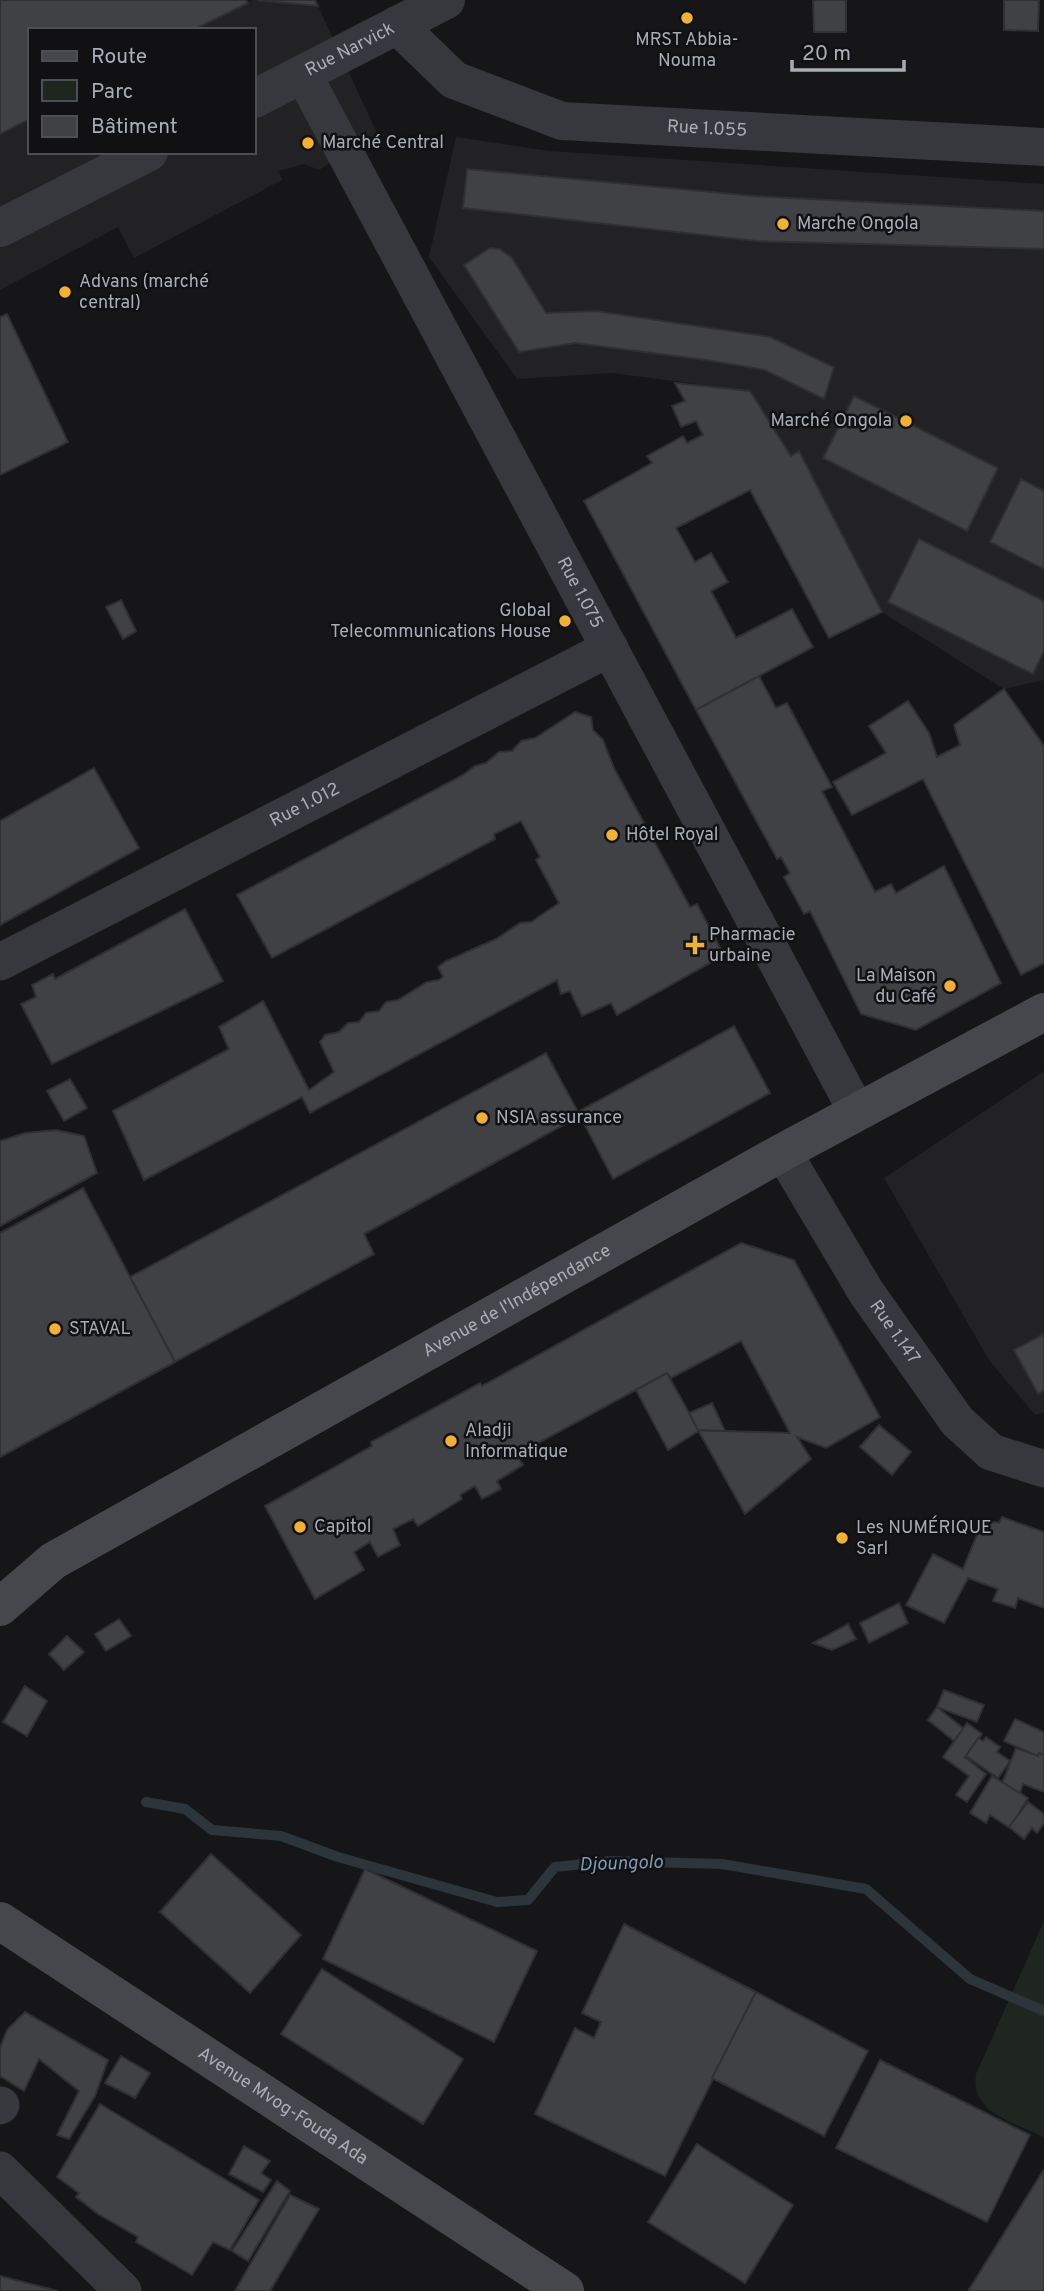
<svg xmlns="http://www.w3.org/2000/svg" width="1044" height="2291" font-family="Overpass,sans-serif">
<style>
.built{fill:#222225}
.green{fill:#1e261f}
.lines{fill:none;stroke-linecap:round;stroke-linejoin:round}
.stream{stroke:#2c353c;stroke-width:10}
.building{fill:#404145;stroke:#303034;stroke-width:2}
.minor{stroke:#37383d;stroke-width:37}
.tertiary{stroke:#37383d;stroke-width:38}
.secondary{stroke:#45474d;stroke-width:38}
.poi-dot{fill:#f2b134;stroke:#111113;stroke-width:2.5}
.labels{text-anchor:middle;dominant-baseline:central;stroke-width:5;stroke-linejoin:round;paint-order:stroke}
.poi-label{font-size:18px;fill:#a8adb8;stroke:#111113;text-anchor:start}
.street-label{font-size:18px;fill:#a8adb8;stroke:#111113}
.water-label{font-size:19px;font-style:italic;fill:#7f9bb3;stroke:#111113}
</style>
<rect width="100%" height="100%" fill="#161618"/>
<!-- built -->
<g class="built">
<path d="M253 0 318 6 377 133 319 170 304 164 279 171 282 180 134 258 118 227 0 290V132L30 116V152H254V30H193Z"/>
<path d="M456 137 550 151 1044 184V680L1004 689 882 612 799 452 791 456 750 391 612 373 517 379 429 257Z"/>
<path d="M1044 1071V1412L1035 1415 989 1360 884 1178Z"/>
</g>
<!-- green -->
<path class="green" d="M1044 1921V2138C1017 2122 970 2115 976 2074Z"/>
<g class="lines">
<!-- stream -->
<path class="stream" d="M146 1802 185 1809 212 1830 281 1836 338 1857 497 1902 528 1900 555 1867 611 1861 722 1864 866 1889 970 1979 1044 2011"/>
</g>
<!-- building -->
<g class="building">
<path d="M0 0H246L248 3 193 30H30V119L0 134Z"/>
<path d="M257 0H315L318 6Z"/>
<path d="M813 0H846V32H814Z"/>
<path d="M1004 0H1039L1038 31 1004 30Z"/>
<path d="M467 169 754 196 1044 211V249L756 241 463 208Z"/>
<path d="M490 248 500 249 512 258 546 313 596 311 770 337 834 367 824 399 765 370 706 360 575 343 519 352 464 265Z"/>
<path d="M7 314 68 442 0 475V317Z"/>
<path d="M675 383 750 391 791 456 799 451 882 612 829 638 750 490 676 528 695 562 711 553 728 582 711 591 736 638 792 609 813 647 696 710 584 501 652 463 647 456 683 436 687 443 703 435 696 421 681 427 672 406 685 401Z"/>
<path d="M854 396 998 468 967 531 823 458Z"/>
<path d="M1021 479 1044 491V569L990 542Z"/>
<path d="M919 539 1044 601V651L1033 674 888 602Z"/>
<path d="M121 600 136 631 123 639 106 607Z"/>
<path d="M759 676 776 708 787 703 832 787 822 791 875 892 891 884 896 893 944 866 1001 983 916 1030 861 1014 810 911 804 914 784 877 790 873 781 857 777 859 696 710Z"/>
<path d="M1004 689 1044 746V963L1021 975 923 779 852 815 833 782 886 753 869 726 908 701 929 733 937 757 960 745 954 725Z"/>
<path d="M575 712 591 717 593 730 603 740 614 768 690 907 697 904 724 955 617 1015 611 1003 582 1016 570 991 561 994 557 980 310 1113 302 1097 144 1180 113 1111 229 1049 219 1027 263 1001 309 1090 334 1072 320 1042 325 1035 339 1032 348 1023 359 1022 366 1013 379 1011 386 1002 398 1000 427 982 439 980 443 977 438 967 446 961 496 939 520 923 531 922 559 903 536 860 540 857 521 821 494 834 495 839 272 958 237 895 463 775 475 766 486 763 499 752 512 751 521 741 535 738Z"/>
<path d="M94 768 139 848 0 925V821Z"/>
<path d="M185 909 223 981 52 1064 21 1004 36 997 32 985 53 974 55 979Z"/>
<path d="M734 1026 770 1093 613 1179 580 1116 364 1234 374 1254 175 1362 130 1277 546 1053 578 1112Z"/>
<path d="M70 1079 87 1108 64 1121 47 1091Z"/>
<path d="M56 1130 84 1136 97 1173 0 1226V1141L25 1133Z"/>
<path d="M83 1188 175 1362 0 1457V1233Z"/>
<path d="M741 1243 794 1260 880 1417 826 1448 797 1437 811 1459 745 1514 698 1430 790 1433 741 1341 671 1378 667 1373 516 1455 523 1465 497 1481 501 1489 482 1499 475 1486 460 1495 462 1499 418 1526 413 1519 393 1529 400 1545 378 1557 370 1542 354 1552 364 1570 315 1599 265 1506 372 1446 371 1442 480 1383 482 1386Z"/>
<path d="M1044 1334V1391L1038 1394 1014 1350Z"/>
<path d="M667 1373 699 1431 668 1450 636 1390Z"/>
<path d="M712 1403 725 1431 698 1430 689 1413Z"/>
<path d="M879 1425 911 1452 892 1475 860 1447Z"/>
<path d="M1002 1517 1044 1532V1608L1018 1598 1015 1608 993 1601 998 1589 968 1578 944 1623 906 1605 933 1554 963 1569 983 1520 999 1523Z"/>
<path d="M899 1603 908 1623 869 1643 860 1623Z"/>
<path d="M119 1619 131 1636 106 1651 95 1634Z"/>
<path d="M848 1624 856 1639 832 1650 813 1643Z"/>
<path d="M67 1636 84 1652 64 1670 49 1654Z"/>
<path d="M25 1686 47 1701 27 1736 3 1722Z"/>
<path d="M944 1690 984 1705 977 1722 937 1707Z"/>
<path d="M937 1707 964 1729 954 1741 928 1720Z"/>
<path d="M1015 1719 1044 1732V1759L1004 1741Z"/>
<path d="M967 1723 982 1734 965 1757 986 1774 967 1802 956 1795 969 1776 943 1757Z"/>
<path d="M986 1737 1000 1747 997 1752 1010 1761 998 1778 966 1756 978 1738 983 1741Z"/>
<path d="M1016 1748 1038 1756 1039 1753 1044 1755V1792L1023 1784 1020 1793 1001 1786Z"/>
<path d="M992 1776 1028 1798 1010 1828 990 1815 986 1823 970 1813Z"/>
<path d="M1028 1802 1044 1814V1823L1037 1833 1032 1828 1024 1839 1009 1827Z"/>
<path d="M211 1854 301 1935 250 1993 160 1912Z"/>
<path d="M365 1869 537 1951 494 2042 323 1959Z"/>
<path d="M624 1924 756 1992 665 2176 535 2114 575 2028 594 2038 601 2022 582 2013Z"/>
<path d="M322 1969 463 2059 423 2124 281 2034Z"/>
<path d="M756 1992 868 2051 824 2136 712 2078Z"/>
<path d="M25 2012 108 2060 95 2096 69 2139 57 2135 79 2091 39 2059 24 2091 0 2076V2048L7 2030Z"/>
<path d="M121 2056 150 2073 135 2098 105 2083Z"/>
<path d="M880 2060 1030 2135 987 2222 836 2148Z"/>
<path d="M100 2104 259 2200 230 2250 213 2242 192 2275 136 2242 138 2237 98 2214 76 2197 79 2193 57 2177Z"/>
<path d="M697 2144 793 2205 745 2283 648 2222Z"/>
<path d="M244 2146 270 2161 261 2173 271 2180 263 2192 229 2174Z"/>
<path d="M1044 2170V2291H968L1043 2171Z"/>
<path d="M277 2181 290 2191 248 2261 232 2251Z"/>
<path d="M290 2195 319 2209 270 2291H235Z"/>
<path d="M0 2276 58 2291H0Z"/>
</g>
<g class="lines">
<!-- minor -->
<g class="minor">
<path id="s1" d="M303 74 857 1112"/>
<path id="s2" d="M0 962 610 648"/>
<path id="s3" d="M783 1152 866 1292 957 1421 991 1452 1044 1469"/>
<path d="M0 2106 1 2105"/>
<path d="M0 2170 123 2291"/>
</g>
<!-- tertiary -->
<g class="tertiary">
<path id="s4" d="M397 25 454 80 562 121 1044 147"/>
<path id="s5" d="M254 99 446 0"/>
<path d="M0 228 149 152"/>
</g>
<!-- secondary -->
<g class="secondary">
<path id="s6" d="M0 1607 53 1561 783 1152 1044 1012"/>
<path id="s7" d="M0 1921 565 2291"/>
</g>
</g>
<!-- markers -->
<g class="poi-dot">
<circle cx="687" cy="18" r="7"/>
<circle cx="308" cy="143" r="7"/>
<circle cx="783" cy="224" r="7"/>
<circle cx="65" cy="292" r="7"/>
<circle cx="906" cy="421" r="7"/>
<circle cx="565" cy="621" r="7"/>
<circle cx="612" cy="835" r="7"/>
<path d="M691.5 934.5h7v7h7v7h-7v7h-7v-7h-7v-7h7z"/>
<circle cx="950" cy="986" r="7"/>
<circle cx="482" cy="1118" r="7"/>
<circle cx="55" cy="1329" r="7"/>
<circle cx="451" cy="1441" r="7"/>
<circle cx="300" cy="1527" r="7"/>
<circle cx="842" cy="1538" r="7"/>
</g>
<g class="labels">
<!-- poi labels -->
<g class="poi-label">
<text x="687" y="40" text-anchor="middle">MRST Abbia-<tspan x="687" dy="21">Nouma</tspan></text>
<text x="322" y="143">Marché Central</text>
<text x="797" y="224">Marche Ongola</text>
<text x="79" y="282">Advans (marché<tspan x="79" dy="21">central)</tspan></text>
<text x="892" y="421" text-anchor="end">Marché Ongola</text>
<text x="551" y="611" text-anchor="end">Global<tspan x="551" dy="21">Telecommunications House</tspan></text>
<text x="626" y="835">Hôtel Royal</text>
<text x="709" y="935">Pharmacie<tspan x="709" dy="21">urbaine</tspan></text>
<text x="936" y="976" text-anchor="end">La Maison<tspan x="936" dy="21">du Café</tspan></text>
<text x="496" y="1118">NSIA assurance</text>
<text x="69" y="1329">STAVAL</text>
<text x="465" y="1431">Aladji<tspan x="465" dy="21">Informatique</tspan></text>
<text x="314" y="1527">Capitol</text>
<text x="856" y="1528">Les NUMÉRIQUE<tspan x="856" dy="21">Sarl</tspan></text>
</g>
<!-- street labels -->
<g class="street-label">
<text stroke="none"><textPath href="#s5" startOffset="108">Rue Narvick</textPath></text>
<text stroke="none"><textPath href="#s4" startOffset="340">Rue 1.055</textPath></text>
<text stroke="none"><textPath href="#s1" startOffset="588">Rue 1.075</textPath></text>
<text stroke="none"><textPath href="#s2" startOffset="343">Rue 1.012</textPath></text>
<text stroke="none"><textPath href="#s6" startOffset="602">Avenue de l'Indépendance</textPath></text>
<text stroke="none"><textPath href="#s3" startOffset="212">Rue 1.147</textPath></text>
<text stroke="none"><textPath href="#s7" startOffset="338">Avenue Mvog-Fouda Ada</textPath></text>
</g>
<!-- water labels -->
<g class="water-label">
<text transform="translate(621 1864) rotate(-2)">Djoungolo</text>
</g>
</g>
<!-- legend -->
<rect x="28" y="28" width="228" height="126" fill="#111113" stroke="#4d4f55" stroke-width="2"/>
<rect x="42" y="51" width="35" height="10" fill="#45474d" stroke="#4d4f55" stroke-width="2"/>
<text x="91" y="63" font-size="21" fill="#a8adb8">Route</text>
<rect x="42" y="80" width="35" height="21" fill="#1e261f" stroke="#4d4f55" stroke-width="2"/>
<text x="91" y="98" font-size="21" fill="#a8adb8">Parc</text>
<rect x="42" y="116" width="35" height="21" fill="#404145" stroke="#4d4f55" stroke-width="2"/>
<text x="91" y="133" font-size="21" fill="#a8adb8">Bâtiment</text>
<!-- scale -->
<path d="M792 60v10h112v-10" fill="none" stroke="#a8adb8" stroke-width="3.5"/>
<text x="802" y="60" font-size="21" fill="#a8adb8" stroke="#111113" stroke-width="5" paint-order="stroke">20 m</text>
</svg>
